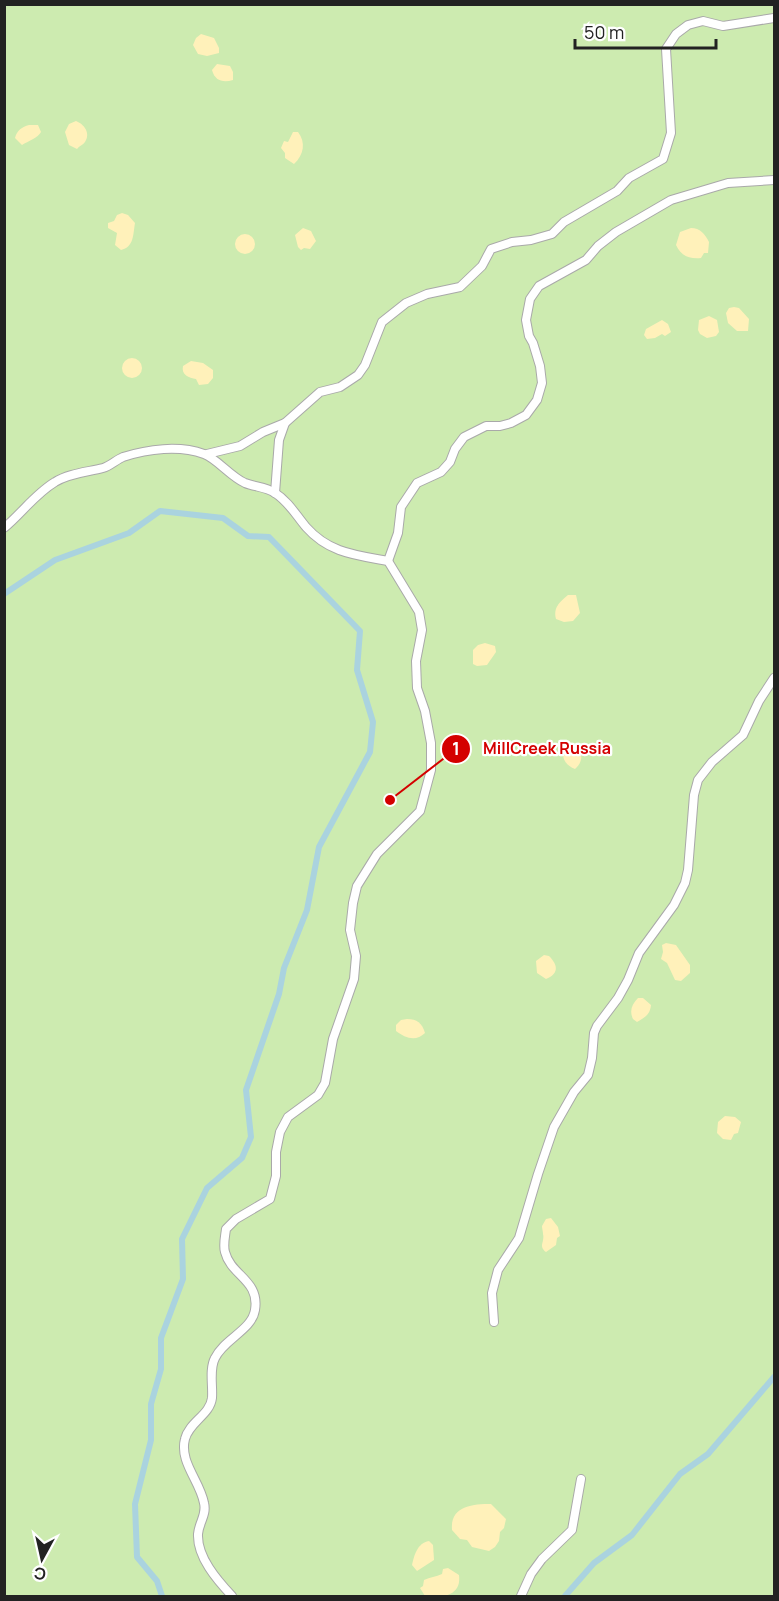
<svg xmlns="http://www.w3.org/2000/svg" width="779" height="1601" font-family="Manrope,sans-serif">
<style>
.grass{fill:#cdebb0}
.sand{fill:#fff1ba}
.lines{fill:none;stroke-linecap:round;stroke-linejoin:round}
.stream{stroke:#aad3df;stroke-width:6}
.lane-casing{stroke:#a9a9a9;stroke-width:10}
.lane{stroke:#fff;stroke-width:8}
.leader{fill:none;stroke:#d40000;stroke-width:2}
.callout-dot{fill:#d40000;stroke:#fff;stroke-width:2}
.mark-label{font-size:18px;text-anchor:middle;font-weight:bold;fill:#fff}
.callout-label{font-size:16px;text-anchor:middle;font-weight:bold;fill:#d40000;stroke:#fff;stroke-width:4.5;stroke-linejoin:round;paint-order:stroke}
</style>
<rect width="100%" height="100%" fill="#f2efe9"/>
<!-- grass -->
<rect class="grass" x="5" y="5" width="769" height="1591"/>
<!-- sand -->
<g class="sand">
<path d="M201 34 214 38 219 48V53L207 56 198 54 193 45 196 38Z"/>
<path d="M217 64 230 66 233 72V80C223 83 215 81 212 70Z"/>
<path d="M76 121C84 124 91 133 85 142 83 145 79 146 77 149L69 145 65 132 69 124Z"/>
<path d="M29 125H38L41 132C38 138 28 141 22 145L15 138C17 130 22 127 29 125Z"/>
<path d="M293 132H298C306 142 304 155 294 164L285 158V153L281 148 284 141 288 142Z"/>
<path d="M122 213 128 215 135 223C133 235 134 247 121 250L115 245 117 233 108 228V223L114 221 117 215Z"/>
<path d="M303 228 311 231 316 241 310 249 304 248 301 250 298 247 295 235Z"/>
<path d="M691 228C700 228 705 234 709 242L708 253H704L701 258C689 259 681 256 676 245L680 232Z"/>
<circle cx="245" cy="244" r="10"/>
<path d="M734 307 739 308 749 319 748 331H737L728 323 726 313 729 308Z"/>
<path d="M709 316 717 320 719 332 716 336 707 338 700 334 698 330 699 320Z"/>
<path d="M662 320 668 324 671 332 665 336 662 334 655 338 647 339 644 335 646 329Z"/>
<circle cx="132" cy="368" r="10"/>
<path d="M191 361 203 363 213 370V378L208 384 199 385 196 379C189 378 181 375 183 366Z"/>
<path d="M568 595H576L580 613 573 621 564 622 556 619C553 607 560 602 568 595Z"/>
<path d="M485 643 495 646 496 652 487 665 477 666 473 664V650L478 645Z"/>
<path d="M573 743C582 751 585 760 575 769 564 765 559 754 567 744Z"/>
<path d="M666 943 676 945 690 965V973L681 981 675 980 667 963 661 959 663 952 662 945Z"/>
<path d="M544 955 549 956C559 966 558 974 546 979L537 973 536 961Z"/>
<path d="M638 998H643L651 1005C650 1015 645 1017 637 1022L633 1019C629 1011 632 1004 638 998Z"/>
<path d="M407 1019C417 1019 422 1023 425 1033 416 1042 405 1038 396 1031V1025L401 1020Z"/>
<path d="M725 1116 735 1117 741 1122 738 1133 734 1134 731 1140 723 1139 717 1133 718 1122Z"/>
<path d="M551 1218 558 1227 560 1236 557 1238 556 1245 546 1252C538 1246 545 1242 543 1234 543 1231 542 1229 542 1226L546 1219Z"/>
<path d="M491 1504 506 1519 504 1528 500 1532 499 1541 495 1547 489 1551 472 1547 467 1540 460 1539 452 1530C450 1506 472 1504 491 1504Z"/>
<path d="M429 1541 433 1545 434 1560 417 1571 412 1565C414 1556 417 1543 429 1541Z"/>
<path d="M448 1568 459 1575C462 1597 440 1598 425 1596L420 1588 423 1586 424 1580C430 1577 436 1577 442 1574L443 1569Z"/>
</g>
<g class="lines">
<!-- stream -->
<g class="stream">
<path d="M4 594 55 560 129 533 160 511 223 518 248 536 269 537 360 631 357 670 373 722 370 752 319 847 307 910 284 968 279 994 246 1090 251 1137 242 1158 207 1188 182 1239 183 1279 161 1338V1369L151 1404V1440L135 1504 137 1557 157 1581 162 1596"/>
<path d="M565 1596 594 1563 632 1535 680 1474 708 1454 774 1377"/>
</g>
<defs>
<g id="lane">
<path d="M207 454 240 446 263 432 285 423 320 392 340 387 358 375 365 365 382 322 406 303 427 294 460 287 482 266 491 249 512 242 531 240 552 234 564 222 617 191 629 178 663 159 671 133 666 49 676 34 688 25 703 21 723 26 774 18"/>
<path d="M275 493 279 440 285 423"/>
<path d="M4 528C22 513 35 494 55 482 69 473 88 472 103 468 110 466 116 460 123 457 148 449 179 445 204 454 216 458 231 477 245 483 255 487 266 487 275 493 288 501 296 515 306 527 329 553 355 555 388 561L419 612 422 630 416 661 417 688 425 711 431 743V770L420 811 377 854 357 886 353 903 350 930 356 956 354 979 333 1039 325 1083 318 1095 288 1117 280 1132 276 1152V1176L270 1199 236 1219 226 1229C225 1237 223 1245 225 1252 231 1276 260 1280 255 1310 252 1330 224 1339 215 1358 209 1369 213 1386 212 1398 210 1415 189 1422 185 1439 179 1462 200 1481 204 1503 207 1515 199 1522 198 1534 197 1557 217 1580 232 1596"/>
<path d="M388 561 398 533 401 507 417 483 441 472 450 462 455 449 464 437 486 426H500L511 423 526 415 537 400 542 383 540 366 533 343 529 336 526 320 530 299 539 286 586 260 598 246 616 232 671 200 728 183 774 180"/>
<path d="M494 1322 492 1293 498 1270 519 1238 538 1174 554 1127 574 1092 588 1075 592 1058 594 1033 597 1026 618 998 628 980 639 953 674 905 685 883 688 870 694 795 698 780 712 762 743 735 759 701 774 678"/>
<path d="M521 1596 531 1574 542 1559 572 1530 581 1479"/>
</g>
</defs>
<!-- lane casing -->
<use href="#lane" class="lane-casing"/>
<!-- lane -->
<use href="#lane" class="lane"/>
</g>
<!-- callouts -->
<path class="leader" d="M390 800L456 749"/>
<g class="callout-dot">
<circle cx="390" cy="800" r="6"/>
<circle cx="456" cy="749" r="15"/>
</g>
<g class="mark-label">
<text x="456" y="755">1</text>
</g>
<g class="callout-label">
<text x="547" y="754">MillCreek Russia</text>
</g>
<!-- border -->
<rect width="779" height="1601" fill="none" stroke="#222222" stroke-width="12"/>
<!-- north arrow -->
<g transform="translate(42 1559) rotate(188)" stroke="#ffffff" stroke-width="4.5" paint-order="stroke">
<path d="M0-4.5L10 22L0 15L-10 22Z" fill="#222222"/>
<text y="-9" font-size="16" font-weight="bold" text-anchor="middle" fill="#222222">С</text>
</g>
<!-- scale -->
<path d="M575 39v9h141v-9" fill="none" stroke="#222222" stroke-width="3"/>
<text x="584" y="39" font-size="18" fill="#222222" stroke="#ffffff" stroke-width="4.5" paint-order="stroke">50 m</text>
</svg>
